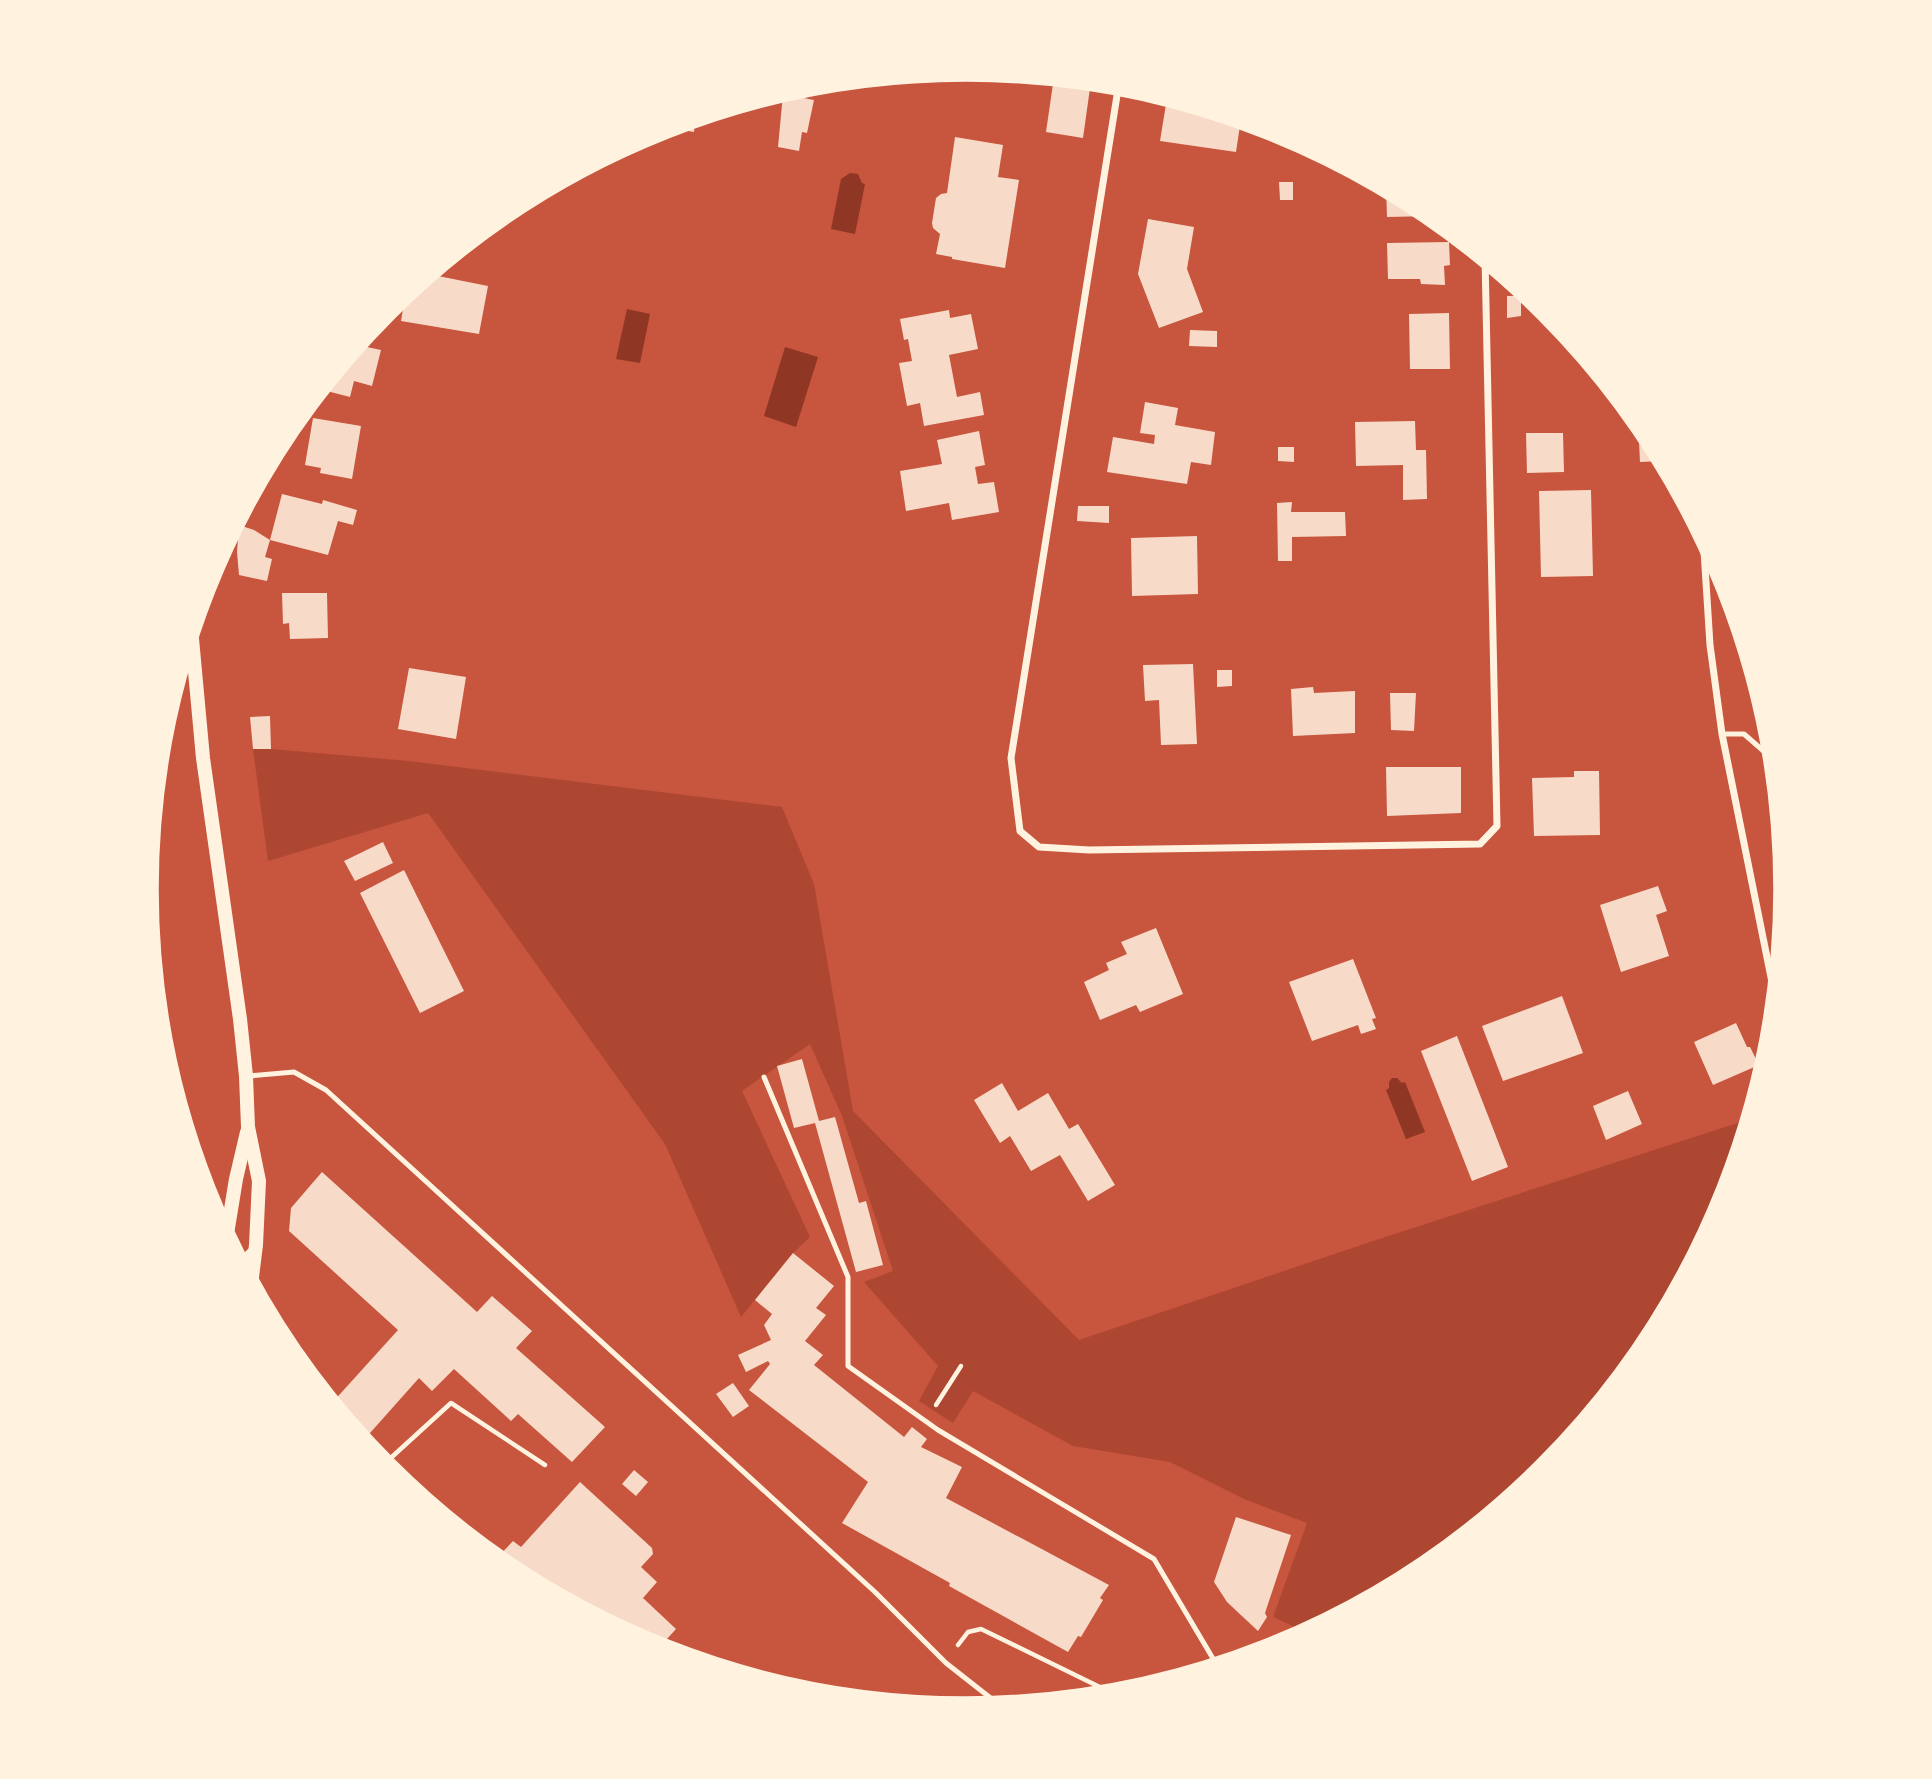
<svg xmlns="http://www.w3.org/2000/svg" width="1932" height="1779" font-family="Arial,sans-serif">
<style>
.green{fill:#ae4732}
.water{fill:#8f3625}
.building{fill:#f7dbc8}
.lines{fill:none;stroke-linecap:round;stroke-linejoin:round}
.path{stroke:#fff3e0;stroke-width:4.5}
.service{stroke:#fff3e0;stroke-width:5}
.minor{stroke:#fff3e0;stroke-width:7}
.secondary{stroke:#fff3e0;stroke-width:14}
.rim{fill:none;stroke:#fff3e0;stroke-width:3.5}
</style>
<rect width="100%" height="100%" fill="#c8553d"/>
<!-- green -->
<path class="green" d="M253 749H271L409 761 782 807 814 884 853 1111 1079 1340 1376 1240 1750 1119 1725 1204 1649 1346 1546 1470 1422 1573 1308 1633 1273 1617 1307 1523 1244 1499 1170 1462 1073 1446 973 1391 953 1423 919 1401 938 1366 864 1282 893 1271 842 1116 810 1044 742 1091 810 1237 793 1253 741 1317 665 1144 428 813 268 861Z"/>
<!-- water -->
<g class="water">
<path d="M850 173 858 174 862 183 865 184 855 234 831 229 841 179Z"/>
<path d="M627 309 650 314 640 363 616 359Z"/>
<path d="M785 347 818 357 796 427 764 416Z"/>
<path d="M1392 1078H1397L1402 1083 1405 1082 1425 1132 1406 1139 1386 1090 1389 1088V1082Z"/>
</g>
<!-- building -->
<g class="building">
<path d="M1054 77 1091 81 1083 138 1046 132Z"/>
<path d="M783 94 814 100 807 133 802 132 799 151 778 147Z"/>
<path d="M1167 98 1180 100 1241 119 1236 152 1160 141Z"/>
<path d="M695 118 694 132 676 129 677 123Z"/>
<path d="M955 137 1003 145 998 177 1019 180 1005 268 952 259V257L936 254 940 234 933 228 932 223 936 198 941 194 947 193Z"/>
<path d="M1279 182H1293V200H1280Z"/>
<path d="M1386 187 1423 207 1433 216 1387 217Z"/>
<path d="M1148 219 1194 227 1187 269 1203 312 1159 328 1138 274Z"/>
<path d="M1449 242 1450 265 1444 266 1445 285 1421 284 1420 279H1388L1387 243Z"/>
<path d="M428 274 488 286 479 334 401 321 406 292Z"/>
<path d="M1507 296H1521V316L1507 318Z"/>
<path d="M949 310 950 318 971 314 978 349 949 355 957 397 980 392 984 415 924 426 920 403 907 406 899 363 912 361 908 339 904 340 900 319Z"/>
<path d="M1449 313 1450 369H1410L1409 314Z"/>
<path d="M1190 330 1217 331V347L1189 346Z"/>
<path d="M362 346 381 350 372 386 354 381 350 397 319 389 353 348 360 350Z"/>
<path d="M1145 402 1178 408 1175 425 1215 432 1211 465 1191 462 1187 484 1107 472 1113 437 1154 444 1155 435 1140 433Z"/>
<path d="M313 418 361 426 352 479 320 473 321 468 305 465Z"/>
<path d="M1638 420 1649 434 1664 461 1640 462Z"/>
<path d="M1415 421 1416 450H1426L1427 499 1403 500V465L1356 466 1355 422Z"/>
<path d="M979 431 985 465 975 467 978 484 994 482 999 512 952 520 949 503 906 511 900 471 942 464 937 440Z"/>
<path d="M1526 433H1563L1564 472 1527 473Z"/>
<path d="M1278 447H1294V462L1278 461Z"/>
<path d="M1591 490 1593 576 1541 577 1539 491Z"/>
<path d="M282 494 322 504 323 500 357 510 353 525 338 521 328 555 270 540 265 557 272 559 267 581 239 575 237 552 239 525 254 530 270 540Z"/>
<path d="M1292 502 1291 512H1345L1346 536 1292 537V561H1278L1277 503Z"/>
<path d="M1078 506H1109V523L1077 521Z"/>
<path d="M1197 536 1198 594 1132 596 1131 538Z"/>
<path d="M282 593H327L328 638 290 639 289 623 283 624Z"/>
<path d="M1193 664 1197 744 1161 745 1159 700 1145 701 1143 665Z"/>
<path d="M409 668 466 677 456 739 398 729Z"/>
<path d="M1217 670H1232V686L1217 687Z"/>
<path d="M1313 687 1314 693 1355 691V733L1293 736 1291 689Z"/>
<path d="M1390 693H1416L1414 731 1391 730Z"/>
<path d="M270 716 271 749H253L250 717Z"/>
<path d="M1386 767H1461V813L1387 816Z"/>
<path d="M1574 771H1599L1600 835 1534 836 1532 778 1574 777Z"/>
<path d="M383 842 393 863 355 881 344 861Z"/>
<path d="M404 870 464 991 420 1013 360 893Z"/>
<path d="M1658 886 1667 911 1656 915 1669 956 1621 972 1600 905Z"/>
<path d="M1156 928 1183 994 1140 1012 1136 1005 1100 1020 1084 982 1109 970 1106 963 1127 954 1121 942Z"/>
<path d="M1353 959 1376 1018 1372 1019 1376 1029 1361 1034 1358 1025 1312 1041 1289 982Z"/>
<path d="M1562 996 1583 1053 1503 1081 1482 1026Z"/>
<path d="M1736 1023 1747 1047H1750L1759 1065 1713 1085 1694 1042Z"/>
<path d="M1457 1036 1508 1167 1472 1181 1421 1051Z"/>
<path d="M802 1059 819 1121 835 1117 859 1203 866 1201 883 1265 856 1272 815 1123 794 1128 777 1066Z"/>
<path d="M1002 1083 1018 1111 1048 1093 1069 1129 1078 1124 1115 1185 1088 1201 1060 1155 1031 1171 1010 1136 1000 1143 974 1100Z"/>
<path d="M1628 1091 1642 1124 1606 1140 1593 1106Z"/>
<path d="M322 1172 477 1312 492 1296 532 1331 516 1348 605 1427 572 1462 518 1414 511 1421 454 1369 432 1391 419 1378 362 1442 331 1404 398 1330 289 1231 291 1208Z"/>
<path d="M793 1253 834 1286 816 1308 826 1315 805 1341 823 1355 814 1365 904 1437 912 1427 927 1439 921 1447 962 1467 946 1498 1109 1585 1100 1598 1103 1600 1081 1637 1078 1636 1068 1652 949 1586 950 1583 842 1523 868 1482 749 1390 770 1364 768 1361 746 1372 738 1355 771 1340 764 1325 772 1314 755 1300Z"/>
<path d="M733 1383 749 1406 733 1417 716 1394Z"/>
<path d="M634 1470 648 1482 636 1496 622 1484Z"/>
<path d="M580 1482 652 1548 653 1554 641 1567 657 1582 643 1598 676 1629 657 1650 509 1572 495 1560 513 1541 521 1547Z"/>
<path d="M1236 1517 1291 1535 1265 1613 1267 1617 1258 1631 1227 1602 1214 1582Z"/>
</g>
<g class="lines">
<!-- path -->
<g class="path">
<path d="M936 1405 961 1366"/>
<path d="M382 1466 451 1403 545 1465"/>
<path d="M466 1537 495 1560"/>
<path d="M958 1645 968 1632 981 1629 1114 1694 1175 1680"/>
</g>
<!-- service -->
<g class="service">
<path d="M1722 734H1744L1775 761"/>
<path d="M249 1076 294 1072 326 1090 875 1592 946 1663 1002 1707"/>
<path d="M764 1077 848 1277V1366L938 1430 1154 1559 1218 1667"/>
</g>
<!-- minor -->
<g class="minor">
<path d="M1119 83 1011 758 1020 831 1039 847 1089 850 1480 844 1497 826 1485 258"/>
<path d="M1703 535 1710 645 1722 734 1776 1002"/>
<path d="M239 1263 253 1249"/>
</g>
<!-- secondary -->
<g class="secondary">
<path d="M191 628 203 758 240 1019 246 1076 248 1127 259 1181 256 1245 251 1285"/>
<path d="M226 1240 236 1179 247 1132"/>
</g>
</g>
<!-- crop -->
<path d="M0 0H1932V1779H0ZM157 889a809 809 0 1 1 1618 0a809 809 0 1 1-1618 0Z" fill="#fff3e0" fill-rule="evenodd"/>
<path class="rim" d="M157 889a809 809 0 1 1 1618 0a809 809 0 1 1-1618 0Z"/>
</svg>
